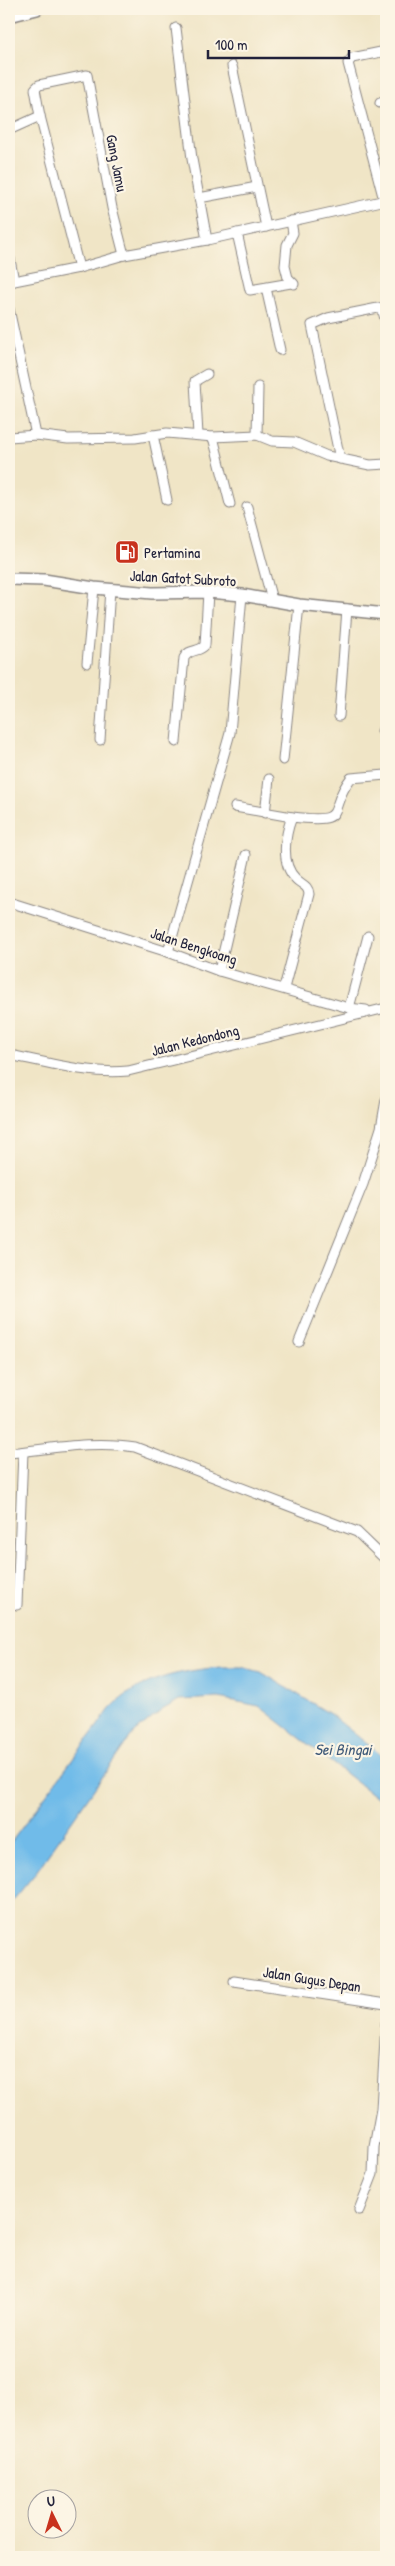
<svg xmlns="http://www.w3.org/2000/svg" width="395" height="2566" font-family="'Patrick Hand',sans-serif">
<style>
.water{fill:#70bbe9;stroke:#496e92}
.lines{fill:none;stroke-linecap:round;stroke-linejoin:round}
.street-casing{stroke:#898480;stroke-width:11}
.secondary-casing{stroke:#898480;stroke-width:14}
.street{stroke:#fff;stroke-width:9}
.secondary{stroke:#fff;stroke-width:11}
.labels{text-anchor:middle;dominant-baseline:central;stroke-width:4.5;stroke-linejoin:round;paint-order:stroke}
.street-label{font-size:15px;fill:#22223b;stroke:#fcf5e5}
.poi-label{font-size:15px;fill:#22223b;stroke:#fcf5e5;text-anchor:start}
.water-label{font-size:16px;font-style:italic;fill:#3d5878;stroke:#fcf5e5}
</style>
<rect width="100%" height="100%" fill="#fcf5e5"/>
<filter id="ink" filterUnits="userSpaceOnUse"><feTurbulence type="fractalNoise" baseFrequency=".02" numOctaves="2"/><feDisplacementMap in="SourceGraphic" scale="10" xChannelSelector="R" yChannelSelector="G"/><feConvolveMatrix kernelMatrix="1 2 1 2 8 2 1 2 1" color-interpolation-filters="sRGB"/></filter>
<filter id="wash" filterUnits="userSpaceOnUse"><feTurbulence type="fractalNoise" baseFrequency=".0096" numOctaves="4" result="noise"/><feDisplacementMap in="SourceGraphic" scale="20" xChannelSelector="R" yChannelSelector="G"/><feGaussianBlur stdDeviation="1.12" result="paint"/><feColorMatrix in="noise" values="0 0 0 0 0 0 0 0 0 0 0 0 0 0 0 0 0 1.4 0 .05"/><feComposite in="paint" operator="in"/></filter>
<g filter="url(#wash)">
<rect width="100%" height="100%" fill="#f0e5c6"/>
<!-- water -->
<path class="water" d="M221 1667H242L261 1672 330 1714 386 1759V1805L259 1706 219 1698 179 1700 162 1710 131 1736 34 1875 9 1905V1845L110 1709C139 1678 181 1671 221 1667Z"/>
</g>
<g filter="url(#ink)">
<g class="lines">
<defs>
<g id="street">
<path d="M176 28 192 159 207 240"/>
<path d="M232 66 266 227"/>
<path d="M380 103 386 101"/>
<path d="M40 116 35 89 39 85 87 75 112 208 124 255"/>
<path d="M9 130 40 116 79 268"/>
<path d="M199 198 257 187"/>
<path d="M384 200 348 63 352 58 386 51"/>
<path d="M291 221 293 233 287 245 285 266 288 278 294 284"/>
<path d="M237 233 250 290 291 283"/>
<path d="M9 254 14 281"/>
<path d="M9 282 79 268 124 255 207 240 386 200"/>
<path d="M266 288 280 350"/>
<path d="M9 309 36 435"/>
<path d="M153 435 167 500"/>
<path d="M198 435 195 381 207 374"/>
<path d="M257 435 258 387"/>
<path d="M9 437 36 435 68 439 135 438 167 433 213 437 257 435 272 441 294 442 327 456 370 465 386 464"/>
<path d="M213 437 230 504"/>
<path d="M340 459 312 325 328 318 378 308 383 312 386 322"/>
<path d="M247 507 272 600"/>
<path d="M87 663 94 588"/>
<path d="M339 716 347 609"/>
<path d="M382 731 386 732"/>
<path d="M100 740 110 589"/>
<path d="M176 742 184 658C189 648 199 653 205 645L208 592"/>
<path d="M283 760 299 605"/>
<path d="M235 807 292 817"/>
<path d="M265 813 269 779"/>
<path d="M9 902 168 952 219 971 349 1008 366 1010"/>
<path d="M168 952 230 733 242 595"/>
<path d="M219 971 246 855"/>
<path d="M284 988 309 894C308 885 302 885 296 879 280 864 285 835 292 817 352 824 325 811 351 778L386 775"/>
<path d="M349 1008 368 936"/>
<path d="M9 1055C48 1062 88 1075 128 1071L386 1008"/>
<path d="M299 1342 363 1184 381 1128 386 1100"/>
<path d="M9 1453C50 1449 94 1440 135 1447L357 1532 386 1560"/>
<path d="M17 1605 23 1452"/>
<path d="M234 1981 386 2004"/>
<path d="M359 2210 373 2174 374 2147 381 2109 386 2023"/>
</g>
<g id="secondary">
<path d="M9 16 37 9"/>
<path d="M9 579 44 580 94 588 152 593 208 592 242 595 299 605 386 614"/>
</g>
</defs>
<!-- street casing -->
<use href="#street" class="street-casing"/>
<!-- secondary casing -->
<use href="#secondary" class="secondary-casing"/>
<!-- street -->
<use href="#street" class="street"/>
<!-- secondary -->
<use href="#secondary" class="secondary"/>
</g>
</g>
<!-- icons -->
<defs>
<symbol id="fuel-square" viewBox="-11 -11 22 22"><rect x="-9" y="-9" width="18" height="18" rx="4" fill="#c8321e" stroke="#fcf5e5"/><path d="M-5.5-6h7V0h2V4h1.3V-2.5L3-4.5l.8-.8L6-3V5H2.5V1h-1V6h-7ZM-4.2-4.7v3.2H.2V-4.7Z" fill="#fff"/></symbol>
</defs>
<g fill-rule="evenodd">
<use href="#fuel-square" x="113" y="538" width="28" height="28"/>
</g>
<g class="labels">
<!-- street labels -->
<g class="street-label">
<text transform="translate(117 163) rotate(79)">Gang Jamu</text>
<text transform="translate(183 578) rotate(3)">Jalan Gatot Subroto</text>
<text transform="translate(194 946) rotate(18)">Jalan Bengkoang</text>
<text transform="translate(195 1040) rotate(-14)">Jalan Kedondong</text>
<text transform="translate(312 1979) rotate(9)">Jalan Gugus Depan</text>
</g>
<!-- poi labels -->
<g class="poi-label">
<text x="144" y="552">Pertamina</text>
</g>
<!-- water labels -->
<g class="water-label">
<text x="343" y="1749">Sei Bingai</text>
</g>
</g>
<!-- margin -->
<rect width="395" height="2566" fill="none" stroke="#fcf5e5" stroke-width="30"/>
<!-- north arrow -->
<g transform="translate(52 2514) rotate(355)"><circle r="24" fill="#fcf5e5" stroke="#a5a1a1"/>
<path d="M0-4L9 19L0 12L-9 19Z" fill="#c8321e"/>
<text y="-8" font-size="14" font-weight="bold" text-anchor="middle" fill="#22223b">U</text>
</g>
<!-- scale -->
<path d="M208 50v8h141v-8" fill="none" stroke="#22223b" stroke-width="2.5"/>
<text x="215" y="50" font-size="15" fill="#22223b" stroke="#fcf5e5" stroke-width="4" paint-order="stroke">100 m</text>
</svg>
